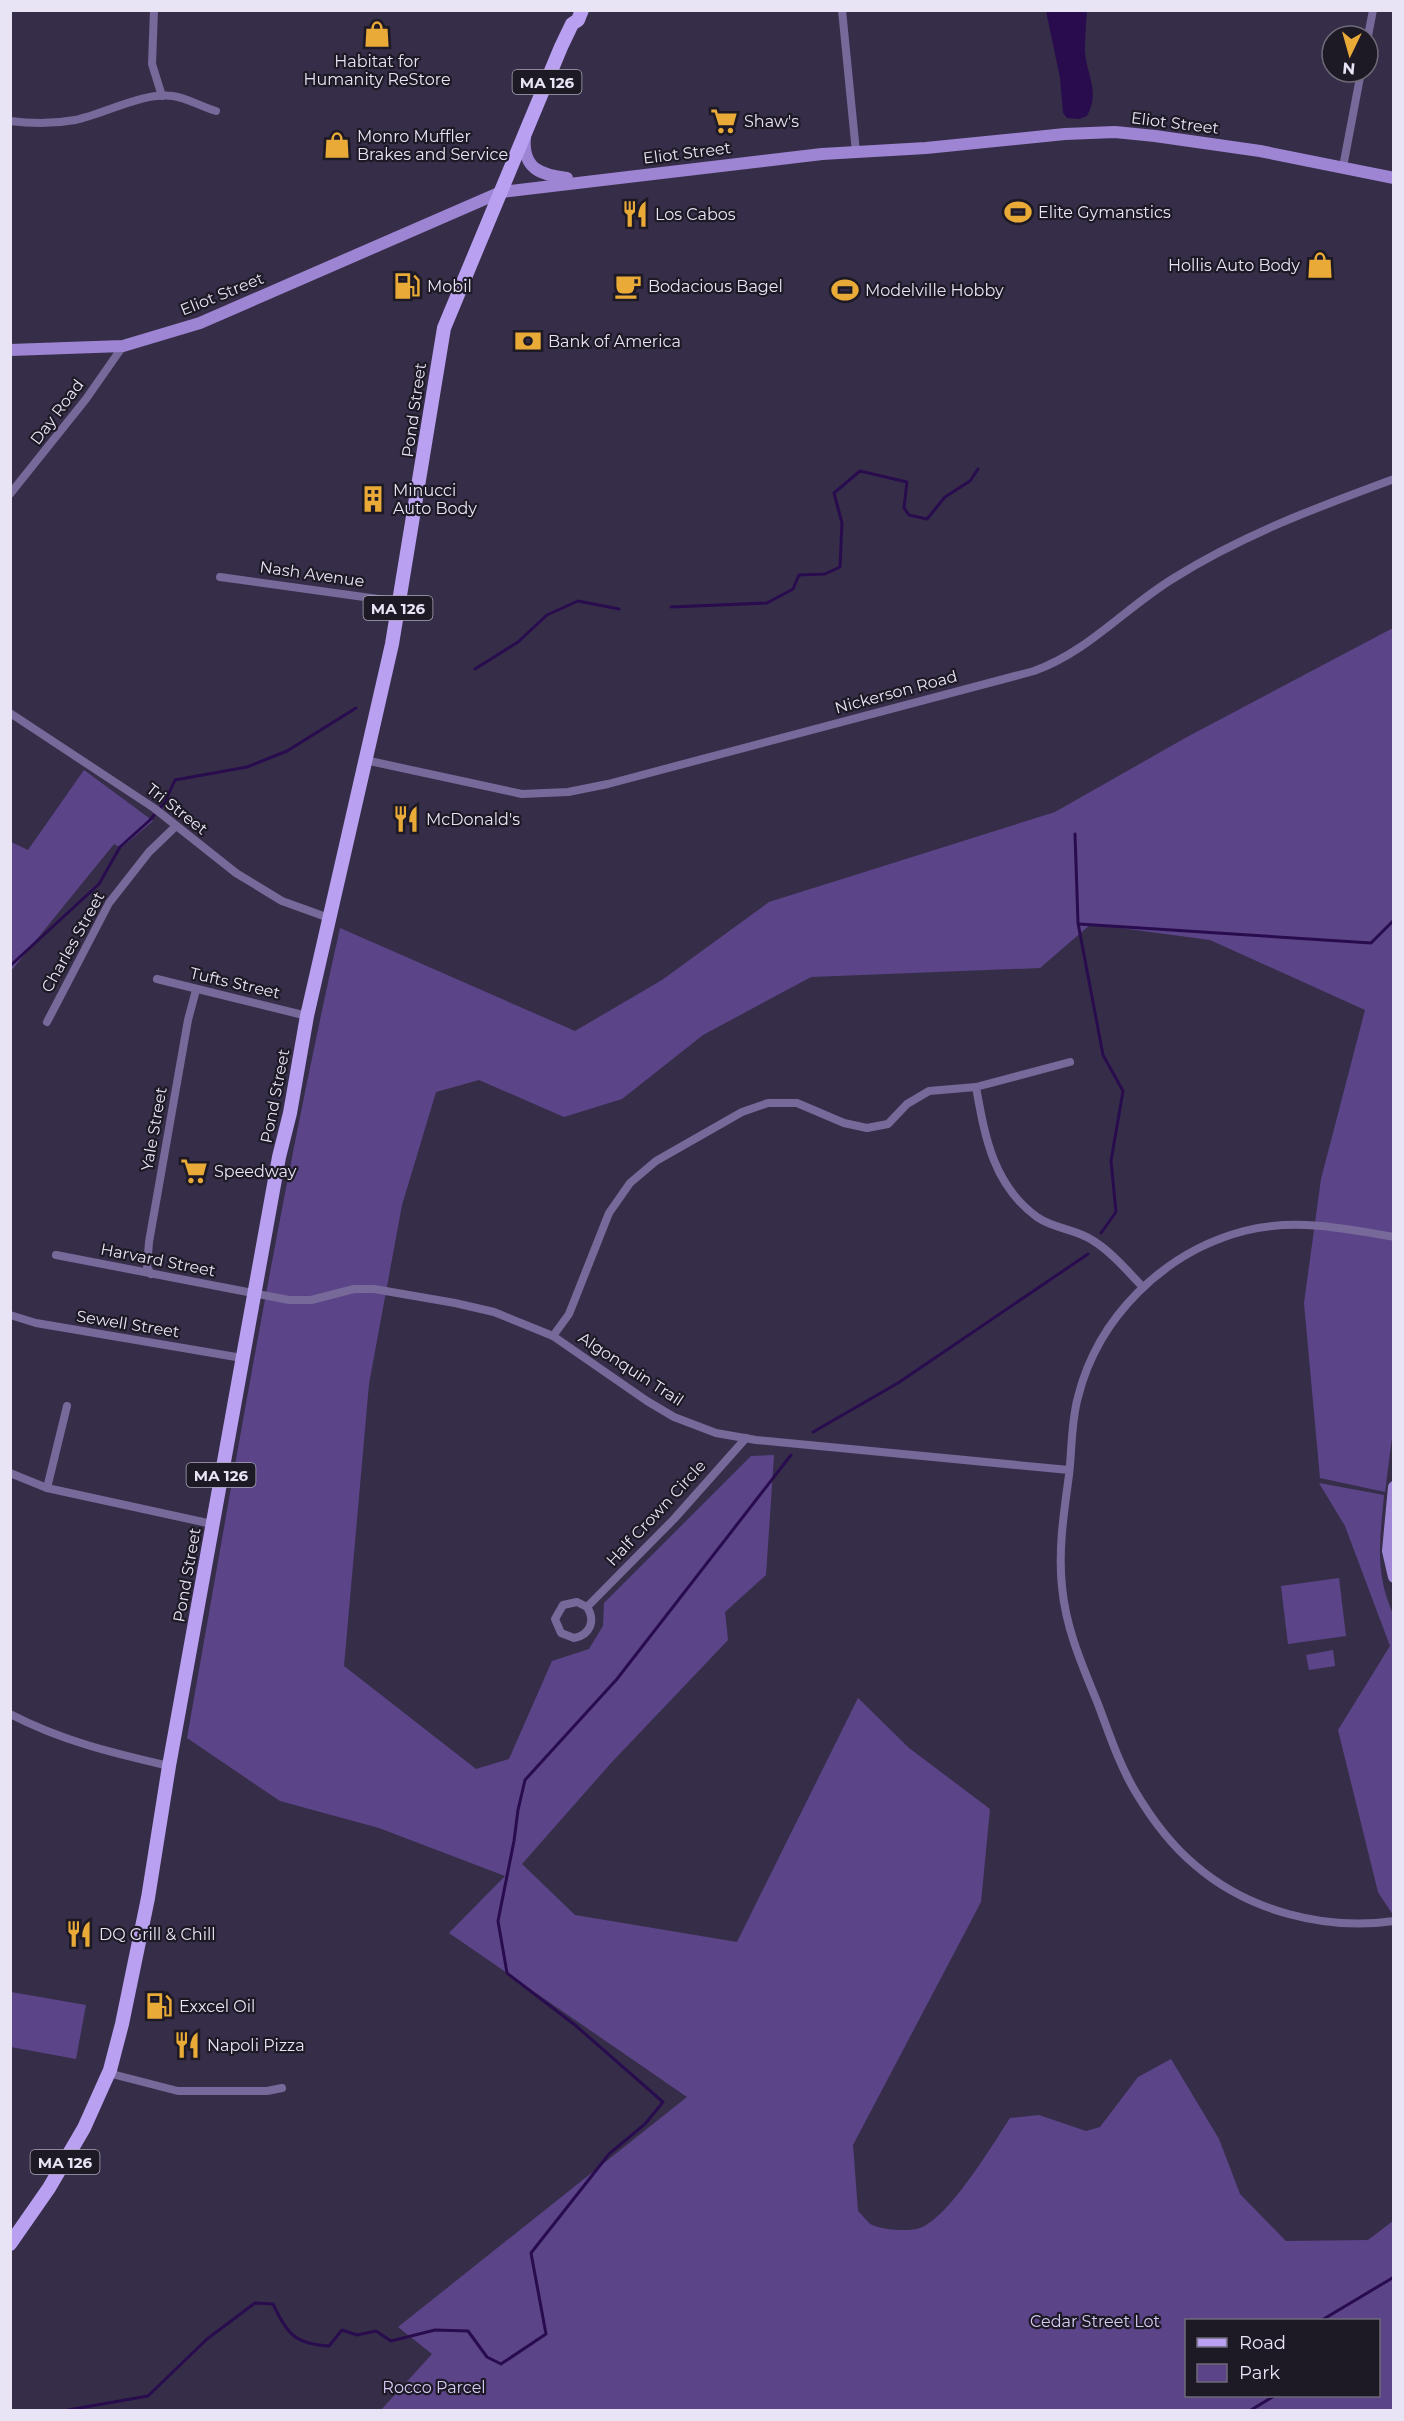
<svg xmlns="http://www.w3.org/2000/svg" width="1404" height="2421" font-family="Montserrat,sans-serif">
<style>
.green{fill:#5c4489;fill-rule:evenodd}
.water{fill:#290c4e}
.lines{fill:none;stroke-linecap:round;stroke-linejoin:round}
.stream{stroke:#290c4e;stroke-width:3}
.street{stroke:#77699a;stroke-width:8}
.secondary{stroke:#9e85d3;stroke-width:12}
.primary{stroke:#b9a0f1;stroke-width:14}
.labels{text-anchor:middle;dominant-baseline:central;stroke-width:4.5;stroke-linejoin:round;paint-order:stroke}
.shield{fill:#1d1925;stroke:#aba7b7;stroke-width:1.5}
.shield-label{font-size:15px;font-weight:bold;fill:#e8e4f5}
.poi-label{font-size:16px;fill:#e8e4f5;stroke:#1d1925;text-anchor:start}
.street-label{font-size:16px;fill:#e8e4f5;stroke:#1d1925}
.park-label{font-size:16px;fill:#d7ccf5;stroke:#1d1925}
</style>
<rect width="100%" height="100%" fill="#362e49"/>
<!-- green -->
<g class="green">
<path d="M1393 628 1394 1422 1385 1492 1320 1478 1304 1303 1321 1179 1365 1010 1210 940 1091 924 1040 968 811 977 703 1035 622 1099 564 1117 479 1080 436 1092 402 1205 369 1384 344 1666 476 1769 509 1759 552 1661 589 1649 603 1626 604 1603 751 1456 774 1455 766 1575 725 1612 728 1640 611 1763 522 1864 575 1915 737 1942 858 1698 909 1748 990 1809 981 1902 853 2145 858 2211C862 2215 866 2220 870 2224 880 2230 909 2232 920 2228 949 2218 993 2144 1010 2118L1039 2115 1086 2131 1100 2127 1138 2077 1171 2059 1219 2139 1240 2194 1286 2241 1368 2240 1393 2221V2410H381L432 2354 398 2327 687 2097 449 1933 505 1876 379 1828 280 1801 187 1738C235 1467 280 1196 340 928L575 1031 662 980 769 902 1055 812 1187 737ZM1186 2320H1378V2396H1186Z"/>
<path d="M84 770 153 821 121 848 114 844 11 971V842L28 850Z"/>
<path d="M1319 1483 1384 1495C1380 1540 1374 1573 1394 1616L1393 1915 1378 1892 1338 1730 1390 1646 1345 1526Z"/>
<path d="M1339 1578 1346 1636 1288 1644 1281 1586Z"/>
<path d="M1333 1650 1335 1666 1309 1670 1306 1655Z"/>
<path d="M11 1992 86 2005 76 2059 11 2047Z"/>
</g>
<!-- water -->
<path class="water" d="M1046 11H1087C1086 23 1085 37 1085 50 1086 75 1101 91 1087 116L1079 119 1067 118 1063 113 1060 78Z"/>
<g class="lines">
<!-- stream -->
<g class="stream">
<path d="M671 607 767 603 793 589 799 575 825 574 840 567 842 523 834 493 860 471 907 482 904 508 909 515 927 519 945 497 970 481 978 469"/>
<path d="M475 669 518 642 547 615 578 601 619 609"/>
<path d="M1075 834 1078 923 1103 1055 1123 1091 1111 1161 1116 1212 1101 1233"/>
<path d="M1079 924 1371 943 1394 920"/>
<path d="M10 966 99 884 120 847 150 820 165 802 175 780 247 767 287 751 356 708"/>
<path d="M813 1432 898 1383 1088 1254"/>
<path d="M1322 2320 1394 2277"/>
<path d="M68 2410 148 2396 207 2339 255 2303 273 2304C287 2334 295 2344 329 2346L342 2330 357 2335 376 2331 391 2341 435 2330 468 2331 487 2357 501 2364 546 2334 531 2253 609 2154 645 2124 663 2102 575 2025 507 1973 498 1921 514 1841 518 1810 525 1780 617 1679 791 1455"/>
<path d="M1251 2410 1274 2396"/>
</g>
<!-- street -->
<g class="street">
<path d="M154 10 152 64 162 96"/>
<path d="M842 10 856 152"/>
<path d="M1368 36 1373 10"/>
<path d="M10 121C32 124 53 124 75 120 105 114 141 92 173 96 187 98 202 107 216 111"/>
<path d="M1343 167 1361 72"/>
<path d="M10 494 86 399 123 346"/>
<path d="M220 577 400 602"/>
<path d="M10 713 154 808 236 873 282 901 329 918"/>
<path d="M365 760 522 794 568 792 608 784 1034 671C1088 652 1126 607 1174 578 1242 535 1318 507 1394 479"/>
<path d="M157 979 307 1016"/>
<path d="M47 1022 109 903 149 852 176 826"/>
<path d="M1070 1062 976 1087C985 1137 993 1185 1037 1217 1054 1229 1076 1229 1092 1240 1112 1252 1127 1271 1143 1287"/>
<path d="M1394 1237C1345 1228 1292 1218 1244 1231 1164 1252 1098 1317 1078 1397 1071 1422 1072 1450 1069 1475 1064 1512 1058 1549 1062 1587 1066 1629 1082 1665 1098 1704 1109 1733 1119 1764 1135 1791 1151 1818 1171 1845 1195 1865 1248 1911 1325 1931 1394 1921"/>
<path d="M56 1255 289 1300H311L354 1289H374L455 1303 494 1312 553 1336 647 1401 674 1417 716 1433 756 1440 1069 1470"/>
<path d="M151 1274 147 1267 149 1242 188 1020 196 990"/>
<path d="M10 1315 36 1323 242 1358"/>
<path d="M553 1336 569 1314 609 1213 630 1183 656 1161 742 1112 768 1103H797L844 1123 867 1128 888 1124 907 1104 929 1091 976 1087"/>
<path d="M10 1473 47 1488 212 1524"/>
<path d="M47 1488 67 1406"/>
<path d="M587 1607C596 1621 590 1635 574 1638L561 1633 555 1619 563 1605 577 1602 587 1607 674 1519 746 1438"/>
<path d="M10 1714C62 1741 113 1753 169 1766"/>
<path d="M108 2073 178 2091H267L282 2088"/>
</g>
<!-- secondary -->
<g class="secondary">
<path d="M525 137C522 169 541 175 567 178"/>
<path d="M10 350 123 346 200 323 501 192 822 154 926 148 1065 134 1115 132 1155 136 1260 151 1394 178"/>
<path d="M1394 1487 1388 1551 1394 1577"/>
</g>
<!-- primary -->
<path class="primary" d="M10 2244 49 2188 84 2128 110 2070 122 2024 148 1898 169 1766 279 1157 290 1113 307 1016 392 644 444 328 561 47 572 24 578 20 582 10"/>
</g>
<!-- icons -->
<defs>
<symbol id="shop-bare" viewBox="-9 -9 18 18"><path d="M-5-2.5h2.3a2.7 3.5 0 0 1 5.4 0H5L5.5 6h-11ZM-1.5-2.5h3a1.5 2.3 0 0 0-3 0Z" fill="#eaaa38" stroke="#1d1925" stroke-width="2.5" paint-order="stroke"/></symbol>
<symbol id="supermarket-bare" viewBox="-9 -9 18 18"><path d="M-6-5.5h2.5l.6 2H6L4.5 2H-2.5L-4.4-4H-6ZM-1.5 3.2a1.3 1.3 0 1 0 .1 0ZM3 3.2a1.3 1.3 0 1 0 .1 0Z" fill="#eaaa38" stroke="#1d1925" stroke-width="2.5" paint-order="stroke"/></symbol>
<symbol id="stadium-bare" viewBox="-9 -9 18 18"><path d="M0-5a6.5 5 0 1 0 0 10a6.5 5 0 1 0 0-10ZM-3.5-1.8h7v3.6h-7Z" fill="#eaaa38" stroke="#1d1925" stroke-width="2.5" paint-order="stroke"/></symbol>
<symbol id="restaurant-bare" viewBox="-9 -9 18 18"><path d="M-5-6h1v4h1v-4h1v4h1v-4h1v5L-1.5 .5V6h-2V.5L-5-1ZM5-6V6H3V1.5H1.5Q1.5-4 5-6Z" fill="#eaaa38" stroke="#1d1925" stroke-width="2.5" paint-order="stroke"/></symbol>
<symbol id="fuel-bare" viewBox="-9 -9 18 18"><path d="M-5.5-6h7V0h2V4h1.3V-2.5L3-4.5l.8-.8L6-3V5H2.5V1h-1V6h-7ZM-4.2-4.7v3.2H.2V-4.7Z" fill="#eaaa38" stroke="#1d1925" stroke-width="2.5" paint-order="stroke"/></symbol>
<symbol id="cafe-bare" viewBox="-9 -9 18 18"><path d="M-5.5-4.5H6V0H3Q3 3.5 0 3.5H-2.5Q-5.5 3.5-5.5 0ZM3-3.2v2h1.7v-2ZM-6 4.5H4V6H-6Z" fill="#eaaa38" stroke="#1d1925" stroke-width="2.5" paint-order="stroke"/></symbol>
<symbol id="bank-bare" viewBox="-9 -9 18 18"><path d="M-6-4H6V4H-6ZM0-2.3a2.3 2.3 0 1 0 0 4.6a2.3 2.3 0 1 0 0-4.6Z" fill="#eaaa38" stroke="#1d1925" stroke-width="2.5" paint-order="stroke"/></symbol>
<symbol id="building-bare" viewBox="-9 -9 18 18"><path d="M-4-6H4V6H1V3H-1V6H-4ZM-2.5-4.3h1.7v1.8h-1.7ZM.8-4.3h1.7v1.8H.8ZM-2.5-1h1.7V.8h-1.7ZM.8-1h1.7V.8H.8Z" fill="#eaaa38" stroke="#1d1925" stroke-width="2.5" paint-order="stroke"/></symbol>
</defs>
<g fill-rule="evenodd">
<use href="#shop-bare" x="358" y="15" width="38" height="38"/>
<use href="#supermarket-bare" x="705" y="102" width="38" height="38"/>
<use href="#shop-bare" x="318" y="126" width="38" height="38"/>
<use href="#stadium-bare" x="999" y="193" width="38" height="38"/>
<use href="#restaurant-bare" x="616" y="195" width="38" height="38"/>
<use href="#shop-bare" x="1301" y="246" width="38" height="38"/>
<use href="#fuel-bare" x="388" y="267" width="38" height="38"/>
<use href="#cafe-bare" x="609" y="267" width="38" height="38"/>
<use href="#stadium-bare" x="826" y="271" width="38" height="38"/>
<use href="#bank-bare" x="509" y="322" width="38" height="38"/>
<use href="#building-bare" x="354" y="480" width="38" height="38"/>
<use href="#restaurant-bare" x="387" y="800" width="38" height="38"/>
<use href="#supermarket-bare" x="175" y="1152" width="38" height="38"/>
<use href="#restaurant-bare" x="60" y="1915" width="38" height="38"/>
<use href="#fuel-bare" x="140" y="1987" width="38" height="38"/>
<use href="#restaurant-bare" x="168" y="2026" width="38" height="38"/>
</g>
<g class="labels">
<!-- shield labels -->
<g class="shield">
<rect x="512.5" y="70" width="69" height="24" rx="4.5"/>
<rect x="363.5" y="596" width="69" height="24" rx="4.5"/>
<rect x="186.5" y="1463" width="69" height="24" rx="4.5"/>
<rect x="30.5" y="2150" width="69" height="24" rx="4.5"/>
</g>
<g class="shield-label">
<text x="547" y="82">MA 126</text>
<text x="398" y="608">MA 126</text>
<text x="221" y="1475">MA 126</text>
<text x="65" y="2162">MA 126</text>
</g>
<!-- poi labels -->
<g class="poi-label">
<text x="377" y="61" text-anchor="middle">Habitat for<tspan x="377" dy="18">Humanity ReStore</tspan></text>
<text x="744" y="121">Shaw's</text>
<text x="357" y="136">Monro Muffler<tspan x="357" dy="18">Brakes and Service</tspan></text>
<text x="1038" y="212">Elite Gymanstics</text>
<text x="655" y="214">Los Cabos</text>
<text x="1300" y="265" text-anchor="end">Hollis Auto Body</text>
<text x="427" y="286">Mobil</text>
<text x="648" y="286">Bodacious Bagel</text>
<text x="865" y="290">Modelville Hobby</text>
<text x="548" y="341">Bank of America</text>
<text x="393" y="490">Minucci<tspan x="393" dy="18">Auto Body</tspan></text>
<text x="426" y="819">McDonald's</text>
<text x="214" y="1171">Speedway</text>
<text x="99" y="1934">DQ Grill &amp; Chill</text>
<text x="179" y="2006">Exxcel Oil</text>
<text x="207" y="2045">Napoli Pizza</text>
</g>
<!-- street labels -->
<g class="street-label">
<text transform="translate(1175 123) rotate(7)">Eliot Street</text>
<text transform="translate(687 153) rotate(-7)">Eliot Street</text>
<text transform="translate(222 294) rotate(-22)">Eliot Street</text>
<text transform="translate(414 410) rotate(-82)">Pond Street</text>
<text transform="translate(57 412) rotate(-53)">Day Road</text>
<text transform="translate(312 574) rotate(8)">Nash Avenue</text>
<text transform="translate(896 692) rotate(-15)">Nickerson Road</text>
<text transform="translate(177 809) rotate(38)">Tri Street</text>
<text transform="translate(73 942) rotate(-61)">Charles Street</text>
<text transform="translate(235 983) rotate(13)">Tufts Street</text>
<text transform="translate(275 1096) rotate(-79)">Pond Street</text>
<text transform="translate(154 1129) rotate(-80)">Yale Street</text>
<text transform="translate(158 1260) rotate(11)">Harvard Street</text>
<text transform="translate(128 1324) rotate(9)">Sewell Street</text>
<text transform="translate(631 1369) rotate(33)">Algonquin Trail</text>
<text transform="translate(656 1513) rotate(-47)">Half Crown Circle</text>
<text transform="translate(187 1575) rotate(-80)">Pond Street</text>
</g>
<!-- park labels -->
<g class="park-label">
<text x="1095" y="2321">Cedar Street Lot</text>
<text x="434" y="2387">Rocco Parcel</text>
</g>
</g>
<!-- border -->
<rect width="1404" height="2421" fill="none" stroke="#e8e4f5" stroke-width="24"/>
<!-- legend -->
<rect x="1185" y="2319" width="195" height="78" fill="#1d1925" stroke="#6e6a78" stroke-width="1.5"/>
<rect x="1197" y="2338" width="30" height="9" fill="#b9a0f1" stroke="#6e6a78" stroke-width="1.5"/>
<text x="1239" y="2349" font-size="18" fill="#e8e4f5">Road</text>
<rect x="1197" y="2364" width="30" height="18" fill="#5c4489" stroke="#6e6a78" stroke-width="1.5"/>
<text x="1239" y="2379" font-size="18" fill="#e8e4f5">Park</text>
<!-- north arrow -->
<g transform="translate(1350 54) rotate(185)"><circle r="28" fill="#1d1925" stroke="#6e6a78" stroke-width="1.5"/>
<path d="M0-4.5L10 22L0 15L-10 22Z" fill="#eaaa38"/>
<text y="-9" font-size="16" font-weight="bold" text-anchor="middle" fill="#e8e4f5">N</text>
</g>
</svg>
